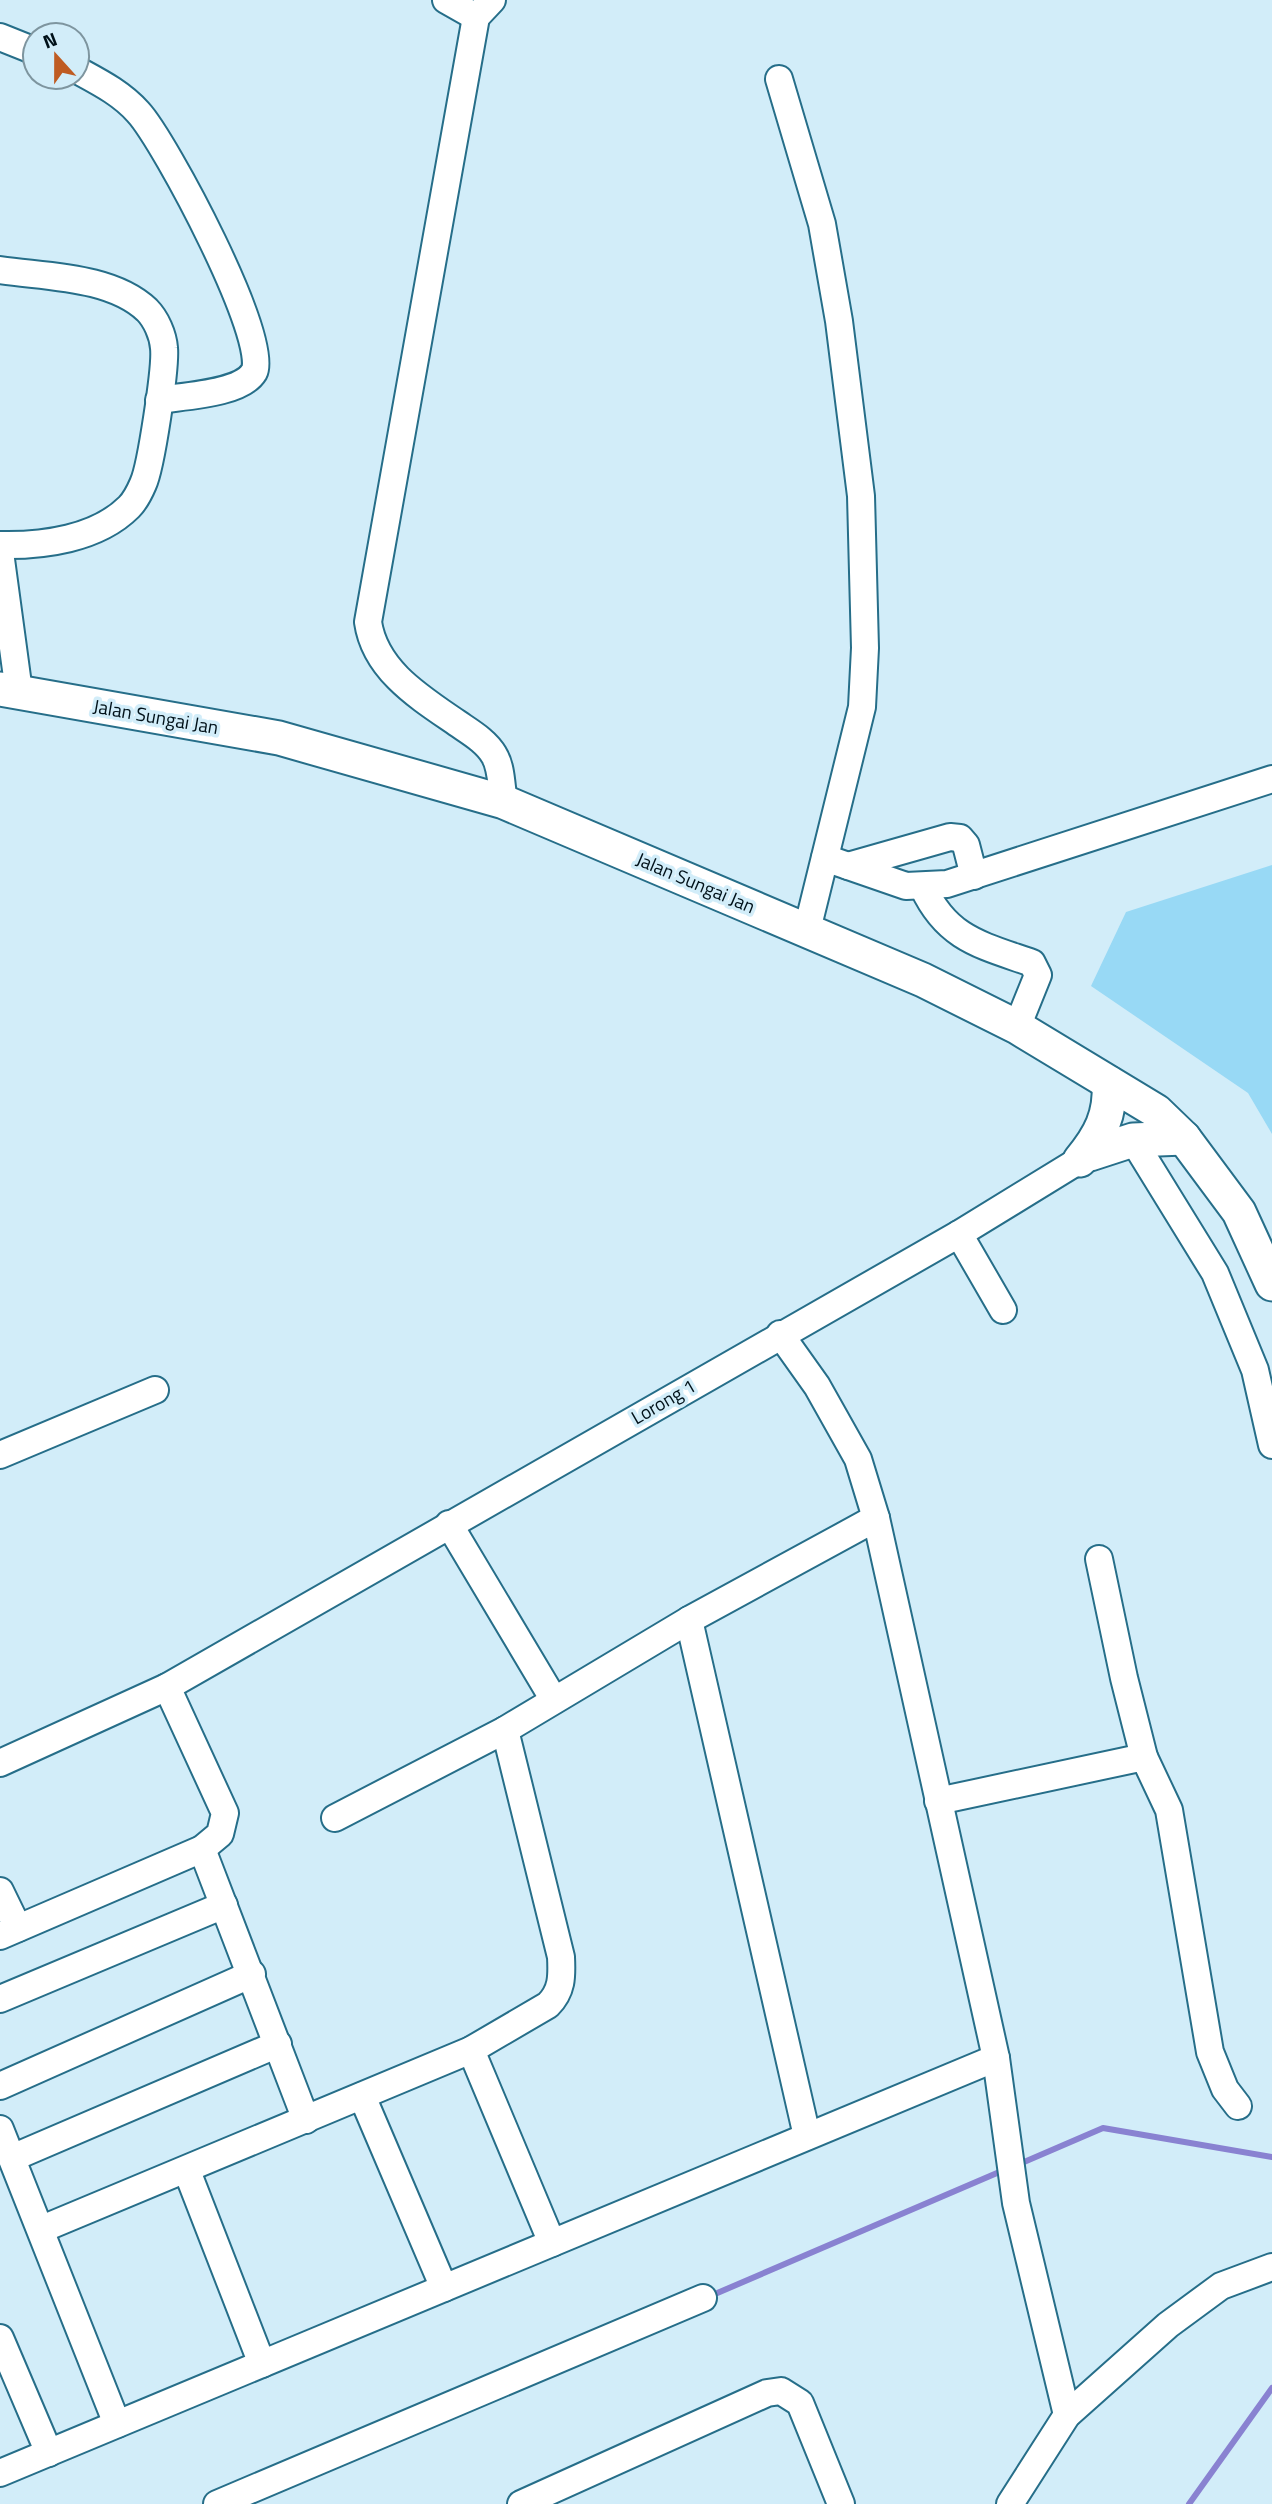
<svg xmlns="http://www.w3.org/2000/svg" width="1272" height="2504" font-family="'Titillium Web',sans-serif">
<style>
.green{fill:#98d9f5}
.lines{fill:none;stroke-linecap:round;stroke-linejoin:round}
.stream{stroke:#8982d1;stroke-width:6}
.minor-casing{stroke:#266e89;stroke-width:30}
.major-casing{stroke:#266e89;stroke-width:37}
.minor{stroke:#fff;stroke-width:26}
.major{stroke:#fff;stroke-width:33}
.labels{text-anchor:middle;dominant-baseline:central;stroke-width:7;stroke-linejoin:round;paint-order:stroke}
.street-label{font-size:19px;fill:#001119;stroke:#d2edf9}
</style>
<rect width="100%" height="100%" fill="#d2edf9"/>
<!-- green -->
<path class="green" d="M1272 865V1134L1248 1093 1091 986 1126 912Z"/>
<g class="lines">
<!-- stream -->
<g class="stream">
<path d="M1017 2165 1103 2128 1272 2157"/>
<path d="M708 2297 1004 2170"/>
<path d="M1189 2504 1272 2388"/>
</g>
<defs>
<g id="minor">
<path d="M446 0 476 17"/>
<path d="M492 0 476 17 368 622C375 670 419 697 457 723 470 732 486 741 494 755 502 768 501 787 504 802"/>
<path d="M0 37 35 51"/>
<path d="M77 70C99 82 121 93 138 112 165 141 271 341 254 372 241 394 183 396 159 400"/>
<path d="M779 79 822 224 839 321 861 496 865 648 862 707 807 930"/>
<path d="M0 270C46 277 111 276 147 310 156 319 163 335 164 348 166 367 151 467 143 484 140 491 135 501 129 507 97 539 43 546 0 545"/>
<path d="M0 552 19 692"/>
<path d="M825 858 906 886 947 884 1272 779"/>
<path d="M848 866 950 837 960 838 966 845 974 876"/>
<path d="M923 887C947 939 981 945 1032 963L1038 975 1017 1027"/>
<path d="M1133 1140 1215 1273 1255 1370 1272 1445"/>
<path d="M959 1234 1003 1310"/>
<path d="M780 1334 817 1386 858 1459 876 1518 996 2058 1016 2203 1067 2415"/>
<path d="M0 1455 155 1390"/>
<path d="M449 1524 554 1700"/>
<path d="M1099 1559 1124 1678 1144 1757"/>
<path d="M689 1620 807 2136"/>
<path d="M0 1763 167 1687 959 1234 1096 1150"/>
<path d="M938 1801 1144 1757 1169 1810 1210 2052 1225 2089 1238 2106"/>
<path d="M335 1818 505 1730 689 1620 876 1518"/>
<path d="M202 1849 306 2120"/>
<path d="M0 1891 18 1928"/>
<path d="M0 1936 202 1849 220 1834 225 1813 167 1687"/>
<path d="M0 1999 224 1905"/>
<path d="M471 2050 552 2243"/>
<path d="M0 2086 252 1974"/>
<path d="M362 2096 444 2288"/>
<path d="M0 2129 117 2424"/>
<path d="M12 2158 278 2044"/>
<path d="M187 2171 262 2364"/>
<path d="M42 2229 471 2050 548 2005C562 1991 562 1977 561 1957L505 1730"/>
<path d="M0 2338 49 2453"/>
<path d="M0 2473 996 2058"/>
<path d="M217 2504 703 2298"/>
<path d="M521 2504 767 2393 781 2391 800 2403 841 2504"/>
<path d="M1010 2504 1067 2415 1168 2325 1221 2286 1272 2267"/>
</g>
<g id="major">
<path d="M0 689 279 738 504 802 923 980 1017 1027 1156 1111 1184 1138 1239 1212 1272 1284"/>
<path d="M1090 1154 1133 1140 1184 1138"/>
<path d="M1080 1160C1100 1136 1111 1115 1109 1083"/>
</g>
</defs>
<!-- minor casing -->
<use href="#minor" class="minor-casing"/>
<!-- major casing -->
<use href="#major" class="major-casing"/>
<!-- minor -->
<use href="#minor" class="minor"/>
<!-- major -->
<use href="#major" class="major"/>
</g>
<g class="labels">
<!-- street labels -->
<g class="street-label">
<text transform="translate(156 716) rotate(10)">Jalan Sungai Jan</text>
<text transform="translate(696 882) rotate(23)">Jalan Sungai Jan</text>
<text transform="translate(663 1401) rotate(-30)">Lorong 1</text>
</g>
</g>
<!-- north arrow -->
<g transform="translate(56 56) rotate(339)"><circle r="33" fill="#d2edf9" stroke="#7e959f" stroke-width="2"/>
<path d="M0-5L12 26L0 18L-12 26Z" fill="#bf5c23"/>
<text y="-10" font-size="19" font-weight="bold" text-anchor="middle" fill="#001119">N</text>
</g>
</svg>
